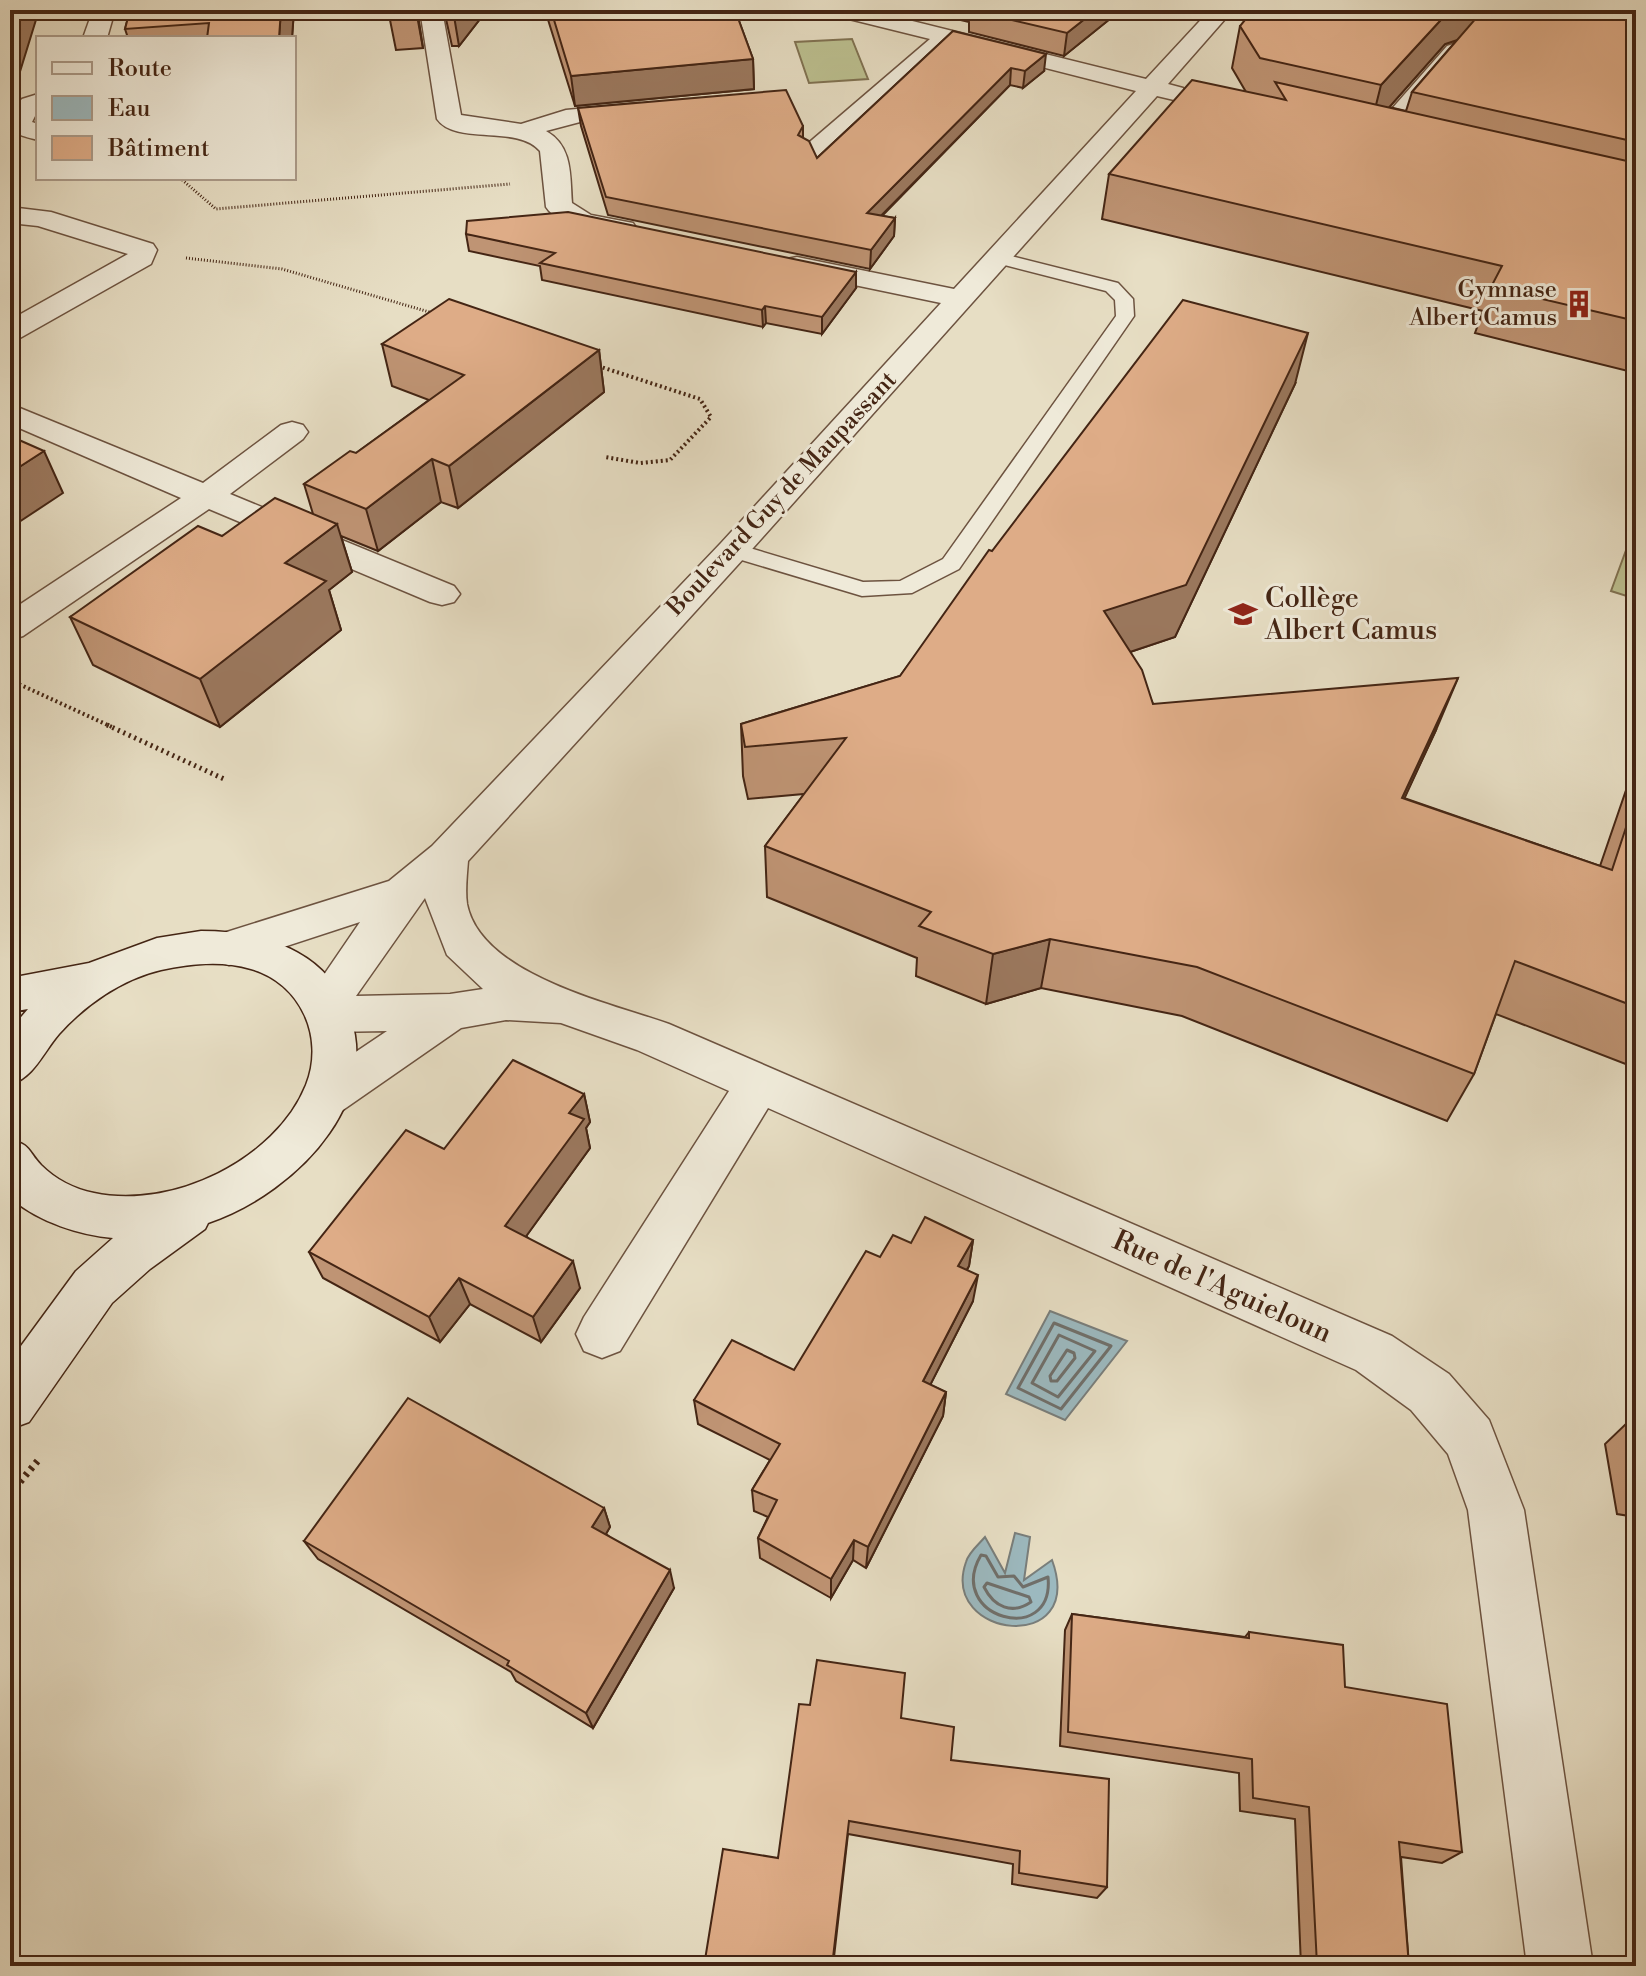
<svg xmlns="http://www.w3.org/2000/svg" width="1646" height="1976" font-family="'Libre Bodoni',serif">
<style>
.green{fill:#bcc090;stroke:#807252;stroke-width:2}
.water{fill:#9cb9bf;stroke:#797e7b;stroke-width:2}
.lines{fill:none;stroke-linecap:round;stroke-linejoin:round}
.shore{stroke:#706f6a;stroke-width:3}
.lane-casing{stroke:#6d5340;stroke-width:3}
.street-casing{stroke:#6d5340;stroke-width:3}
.secondary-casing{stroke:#442514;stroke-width:3}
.path-far3{stroke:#442514;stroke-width:3;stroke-dasharray:1 2;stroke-linecap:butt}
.path-far2{stroke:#442514;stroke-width:4;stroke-dasharray:2 3;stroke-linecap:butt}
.path-far1{stroke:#442514;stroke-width:5;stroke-dasharray:2 4;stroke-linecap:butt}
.path{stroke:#442514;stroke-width:7;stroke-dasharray:3 5;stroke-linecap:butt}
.lane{fill:#efead9;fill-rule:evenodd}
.street{fill:#efead9;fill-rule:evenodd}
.secondary{fill:#efead9;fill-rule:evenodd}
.wall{fill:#bf9474;stroke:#442514;stroke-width:2;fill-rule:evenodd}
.shaded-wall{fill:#9b785e;stroke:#442514;stroke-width:2}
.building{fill:#deac87;stroke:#442514;stroke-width:2}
.labels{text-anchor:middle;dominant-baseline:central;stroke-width:6;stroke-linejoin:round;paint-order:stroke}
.far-poi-label{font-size:24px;fill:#442514;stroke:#efead9;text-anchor:end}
.far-street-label{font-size:24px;fill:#442514;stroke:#efead9}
.poi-label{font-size:28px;fill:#442514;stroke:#efead9;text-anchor:start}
.street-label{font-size:28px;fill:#442514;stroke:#efead9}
</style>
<rect width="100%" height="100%" fill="#e7dec4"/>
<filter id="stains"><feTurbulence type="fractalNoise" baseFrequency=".0025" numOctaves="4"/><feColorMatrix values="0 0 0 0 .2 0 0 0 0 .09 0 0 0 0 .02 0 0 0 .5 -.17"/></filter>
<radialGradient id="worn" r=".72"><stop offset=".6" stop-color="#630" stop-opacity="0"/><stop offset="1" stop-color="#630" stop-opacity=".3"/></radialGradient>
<!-- green -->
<g class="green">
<path d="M852 39 868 79 809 83 795 42Z"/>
<path d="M1636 523V599L1611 591Z"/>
</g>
<!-- water -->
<g class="water">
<path d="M1050 1311 1127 1341 1065 1420 1006 1394Z"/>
<path d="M1015 1533 1030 1537 1024 1580 1052 1560C1087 1656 939 1639 966 1562 968 1553 979 1544 985 1537L1005 1573Z"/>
</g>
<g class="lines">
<!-- shore -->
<g class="shore">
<path d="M1054 1323 1111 1346 1061 1409 1018 1388Z"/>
<path d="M1059 1335 1095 1351 1058 1397 1032 1383Z"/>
<path d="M1067 1350 1074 1353 1075 1358 1057 1381H1051L1050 1376Z"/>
<path d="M981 1555 986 1556 998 1577 1014 1576 1023 1587 1048 1577C1055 1648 944 1618 981 1555Z"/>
<path d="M987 1583 1029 1597 1031 1602C1012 1615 994 1607 984 1587Z"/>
</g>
<defs>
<path id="lane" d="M999 253 1118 283 1133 299 1134 316 959 569 912 593 862 596 725 555 722 550 733 543 863 582 900 581 943 559 1116 316 1115 300 1106 291 993 262 990 258Z"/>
<g id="street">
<path d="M93 10H115L107 38H83Z"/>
<path d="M420 10H442L461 115 521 124 566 110 639 103 648 105 651 110 648 115 580 122 546 131C573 146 570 176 572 203L591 215 633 223 637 229 633 235C608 241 560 228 546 207L540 151C517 124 456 146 437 119Z"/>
<path d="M830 10H868L1146 79 1210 10H1233L1168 84 1183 88 1186 93 1183 98 1174 100 1157 96 745 557 468 861C467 874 465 891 467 904 481 975 610 1003 669 1024L1392 1336 1449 1374 1489 1420 1524 1510 1593 1966H1527L1468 1510 1448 1454 1411 1410 1356 1370 768 1108 620 1351 602 1358 584 1351 576 1334 584 1317 729 1091 637 1050 561 1023 506 1020 461 1028 340 1112 324 1117 308 1112 301 1098 308 1084 387 1031 329 1032 313 1027 304 1004 360 922 229 965 214 960 207 948 214 936 389 881 432 846 721 543 941 303 787 271 783 265 787 259 797 257 954 289 1136 91 951 44 823 156H805L801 151 805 146 930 39 833 15ZM425 898 447 955 483 989 450 994 356 996Z"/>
<path d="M1488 10H1510V37L1506 42 1463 56 1386 146H1368L1364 141 1368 136 1447 46 1487 33Z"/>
<path d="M38 94V110L32 122 38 124V140C18 135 9 134 10 112L22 99Z"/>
<path d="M10 207 51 212 153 244 157 250 151 264 20 338 10 341V320L128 254 38 226 10 223Z"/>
<path d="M10 404 203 483 281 425 292 422 303 425 308 432 303 439 230 494 454 586 460 594 454 602 442 605 430 602 209 509 23 636 10 640V611L181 498 10 424Z"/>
</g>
<path id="secondary" d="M201 931C253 931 311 945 339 992 397 1091 299 1192 208 1223L205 1229 150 1269 112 1303 29 1422 10 1429V1361L76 1271 113 1238C79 1235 40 1222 13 1200L10 1197V1139C32 1146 27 1150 41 1165 55 1179 74 1189 94 1193 171 1210 276 1160 306 1085 325 1038 301 983 251 969 221 960 190 964 161 970 122 979 85 1005 59 1034 42 1054 35 1076 10 1085V1030L28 1009 10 1012V978L89 963 157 938Z"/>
</defs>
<!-- lane casing -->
<use href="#lane" class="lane-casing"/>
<!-- street casing -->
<use href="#street" class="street-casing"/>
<!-- secondary casing -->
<use href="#secondary" class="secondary-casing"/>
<!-- path-far3 -->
<g class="path-far3">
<path d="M180 178 216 209 510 184"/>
<path d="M186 258 282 269 436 314"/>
</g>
<!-- path-far2 -->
<g class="path-far2">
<path d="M433 313 436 314"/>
<path d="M598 366 700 399 711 417 670 460 640 463 605 457"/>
<path d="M10 680 112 727"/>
</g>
<!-- path-far1 -->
<path class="path-far1" d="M107 725 224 779"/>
<!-- path -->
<path class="path" d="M10 1494 40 1458"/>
<!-- lane -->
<use href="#lane" class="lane"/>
<!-- street -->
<use href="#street" class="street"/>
<!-- secondary -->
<use href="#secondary" class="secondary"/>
</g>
<!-- wall -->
<g class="wall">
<path d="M130 10H294L292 38H128L125 29Z"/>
<path d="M388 10H417L423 48 396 50Z"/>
<path d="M444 10H487L459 46H452Z"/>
<path d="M545 10H735L753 59 754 89 575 106Z"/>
<path d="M919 10H1121L1064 56 969 32V22Z"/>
<path d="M1636 10V373L1475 333 1483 311 1102 219 1109 174 1246 92 1232 68 1240 26 1490 13ZM1457 40 1412 92 1406 111 1389 107 1445 44Z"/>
<path d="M953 31 1044 71 1023 88 1010 85 882 216 895 218 894 236 870 269 608 215 581 126 578 108 803 126V138L817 158Z"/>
<path d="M466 234 856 288 822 334 766 323 763 327 542 280 540 266 469 251Z"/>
<path d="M382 344 599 350 604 392 458 508 441 502 378 551 341 536 352 572 329 590 341 630 220 727 93 665 70 617 222 536 313 514 304 484 356 453 429 400 392 386Z"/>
<path d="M1295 384 1175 637 1130 652 1153 704 1436 730 1404 798 1600 866 1636 761V1068L1496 1014 1474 1074 1447 1121 1182 1016 1041 988 986 1004 916 976 917 958 767 897 765 846 804 794 748 799 743 776 741 724 900 676 992 551Z"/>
<path d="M584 1094 590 1122 586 1128 590 1148 526 1236 580 1288 541 1342 470 1304 440 1342 323 1278 309 1252 444 1149Z"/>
<path d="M973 1240 969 1266 967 1270 973 1301 930 1385 946 1392 943 1416 866 1568 853 1560 831 1598 760 1558 758 1538 768 1517 754 1511 752 1490 770 1460 698 1424 694 1400 794 1370 880 1257 911 1243Z"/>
<path d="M1630 1420 1636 1421V1517L1617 1514 1605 1444Z"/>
<path d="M604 1508 610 1527 606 1534 674 1588 593 1728 516 1681 511 1672 318 1559 304 1541Z"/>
<path d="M1072 1614 1245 1637 1249 1632 1345 1687 1462 1852 1442 1863 1401 1857 1409 1966H1301L1295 1819 1240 1811 1239 1773 1060 1746 1065 1630Z"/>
<path d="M901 1718 951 1760 1107 1887 1097 1898 1012 1884 1013 1864 848 1834 833 1966H704L778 1858Z"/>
</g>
<!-- shaded-wall -->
<g class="shaded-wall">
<path d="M10 10H39L10 104Z"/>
<path d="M281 10H294L292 38H279Z"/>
<path d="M416 10H417L423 48Z"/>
<path d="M453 10H487L459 46Z"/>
<path d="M1096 10H1121L1064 56 1067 33Z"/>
<path d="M1450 10H1490L1484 31 1445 44 1370 129 1381 85Z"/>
<path d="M1046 54 1044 71 1023 88 1025 71Z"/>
<path d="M753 59 754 89 575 106 571 76Z"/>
<path d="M1011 68 1010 85 866 231 867 213Z"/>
<path d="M895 218 894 236 870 269 871 250Z"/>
<path d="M856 272V288L822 334V317Z"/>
<path d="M765 306 766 323 763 327 762 310Z"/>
<path d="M1308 333 1295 384 1175 637 1094 664 1104 611Z"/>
<path d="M599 350 604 392 458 508 449 466Z"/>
<path d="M44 451 63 493 10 528V473Z"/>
<path d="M432 459 441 502 378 551 366 509Z"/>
<path d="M337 524 352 572 329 590 341 630 220 727 200 679 285 563Z"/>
<path d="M1458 678 1436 730 1381 849 1402 798Z"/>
<path d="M1050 939 1041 988 986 1004 993 954Z"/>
<path d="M584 1094 590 1122 586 1128 590 1148 514 1253 505 1226 569 1113Z"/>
<path d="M973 1240 969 1266 954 1291 958 1266Z"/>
<path d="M573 1261 580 1288 541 1342 533 1317Z"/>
<path d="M978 1275 973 1301 920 1405 923 1381Z"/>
<path d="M459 1278 470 1304 440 1342 429 1317Z"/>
<path d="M946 1392 943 1416 866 1568 868 1547Z"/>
<path d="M604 1508 610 1527 599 1546 592 1527Z"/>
<path d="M854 1540 853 1560 831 1598V1579Z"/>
<path d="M670 1570 674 1588 593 1728 586 1713Z"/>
</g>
<!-- building -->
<g class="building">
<path d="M130 10H281L279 38H207L209 23 125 29Z"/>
<path d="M388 10H416V12L388 14Z"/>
<path d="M551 10H735L753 59 571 76Z"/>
<path d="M970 10H1096L1067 33Z"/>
<path d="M1253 10H1450L1381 85 1260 58 1240 26Z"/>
<path d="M1497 10H1636V142L1412 92 1477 17Z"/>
<path d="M953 31 1046 54 1025 71 1011 68 867 213 895 218 871 250 606 197 578 108 786 90 803 126 798 135 809 141 817 158Z"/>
<path d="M1192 80 1286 100 1275 82 1636 163V321L1491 287 1502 266 1109 174Z"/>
<path d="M568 212 856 272 822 317 765 306 762 310 540 263 555 253 466 234 467 221Z"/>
<path d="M449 299 599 350 449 466 432 459 366 509 304 484 350 451 356 453 464 375 382 344Z"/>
<path d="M1183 300 1308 333 1186 585 1104 611 1142 670 1153 704 1458 678 1402 798 1612 870 1636 797V1007L1515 961 1474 1074 1197 967 1050 939 993 954 919 926 931 912 765 846 846 738 745 747 741 724 900 676 989 550 992 551Z"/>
<path d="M10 436 44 451 10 473Z"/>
<path d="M275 498 337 524 285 563 326 581 200 679 70 617 198 526 222 536Z"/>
<path d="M513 1060 584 1094 569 1113 584 1119 505 1226 573 1261 533 1317 459 1278 429 1317 309 1252 406 1130 444 1149Z"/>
<path d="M925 1217 973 1240 958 1266 978 1275 923 1381 946 1392 868 1547 854 1540 831 1579 758 1538 777 1500 752 1490 780 1444 694 1400 732 1340 794 1370 866 1251 880 1257 893 1235 911 1243Z"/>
<path d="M408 1398 604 1508 592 1527 670 1570 586 1713 507 1665 509 1661 304 1541Z"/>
<path d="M1630 1420 1636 1421V1455Z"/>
<path d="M1072 1614 1249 1638V1632L1343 1645 1345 1687 1447 1704 1462 1852 1399 1842 1409 1966 1317 1965 1309 1807 1253 1798 1252 1759 1068 1732Z"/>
<path d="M817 1660 905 1673 901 1718 954 1727 951 1760 1109 1779 1107 1887 1019 1873 1020 1851 849 1821 832 1966H704L723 1849 778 1858 799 1704 810 1705Z"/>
</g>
<!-- icons -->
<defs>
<symbol id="building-bare" viewBox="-9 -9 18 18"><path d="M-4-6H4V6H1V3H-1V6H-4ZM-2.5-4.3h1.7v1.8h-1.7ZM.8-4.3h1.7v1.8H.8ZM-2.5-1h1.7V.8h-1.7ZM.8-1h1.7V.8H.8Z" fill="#8f2418" stroke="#efead9" stroke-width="2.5" paint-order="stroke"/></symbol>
<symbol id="school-bare" viewBox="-9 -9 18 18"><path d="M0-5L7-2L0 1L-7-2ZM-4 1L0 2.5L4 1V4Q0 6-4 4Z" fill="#8f2418" stroke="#efead9" stroke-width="2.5" paint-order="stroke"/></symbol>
</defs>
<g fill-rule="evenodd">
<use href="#building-bare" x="1559" y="284" width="40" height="40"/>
<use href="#school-bare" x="1223" y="594" width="40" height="40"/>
</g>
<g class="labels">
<!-- far-poi labels -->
<g class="far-poi-label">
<text x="1557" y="290">Gymnase<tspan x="1557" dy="28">Albert Camus</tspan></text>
</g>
<!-- far-street labels -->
<g class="far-street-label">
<text transform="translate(782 494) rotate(-47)">Boulevard Guy de Maupassant</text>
</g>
<!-- poi labels -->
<g class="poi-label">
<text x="1265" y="598">Collège<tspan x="1265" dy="32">Albert Camus</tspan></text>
</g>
<!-- street labels -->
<g class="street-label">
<text transform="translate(1222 1287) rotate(24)">Rue de l'Aguieloun</text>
</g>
</g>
<!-- margin -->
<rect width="1646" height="1976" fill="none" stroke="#e7dec4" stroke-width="40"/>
<rect x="12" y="12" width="1622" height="1952" fill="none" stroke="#442514" stroke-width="4"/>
<rect x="20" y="20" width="1606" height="1936" fill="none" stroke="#442514" stroke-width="2"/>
<!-- legend -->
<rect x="36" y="36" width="260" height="144" fill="#efead9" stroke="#ab9b8a" stroke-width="2"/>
<rect x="52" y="62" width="40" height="12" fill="#efead9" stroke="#ab9b8a" stroke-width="2"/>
<text x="108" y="76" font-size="24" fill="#442514">Route</text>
<rect x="52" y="96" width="40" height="24" fill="#9cb9bf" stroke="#ab9b8a" stroke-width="2"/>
<text x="108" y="116" font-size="24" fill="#442514">Eau</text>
<rect x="52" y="136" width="40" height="24" fill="#deac87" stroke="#ab9b8a" stroke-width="2"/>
<text x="108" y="156" font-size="24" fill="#442514">Bâtiment</text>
<rect width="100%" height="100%" filter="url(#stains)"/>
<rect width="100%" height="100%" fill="url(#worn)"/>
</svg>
